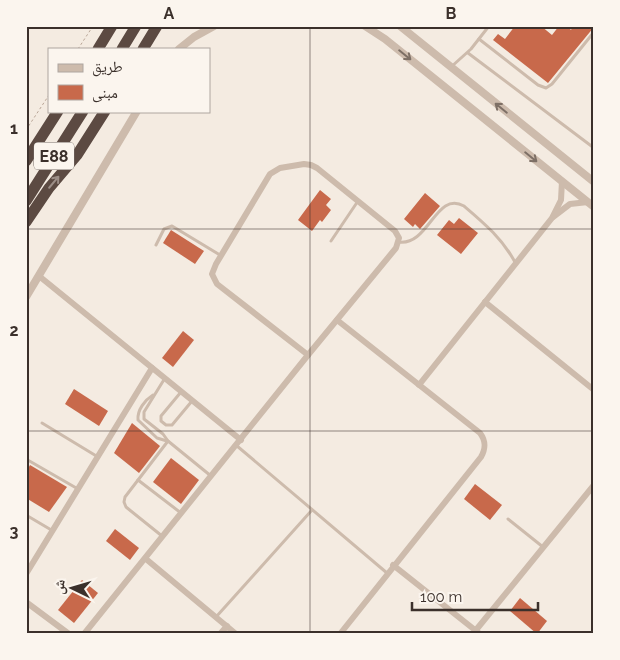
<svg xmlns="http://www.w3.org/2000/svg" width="620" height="660" font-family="Raleway,'Noto Naskh Arabic',sans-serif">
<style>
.building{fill:#c8694b}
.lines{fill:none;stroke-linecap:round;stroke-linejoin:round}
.path{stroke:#b9a596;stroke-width:1;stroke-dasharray:2.5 2.5;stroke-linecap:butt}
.service{stroke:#cdbbac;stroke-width:3}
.minor{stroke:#cdbbac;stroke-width:6}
.tertiary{stroke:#cdbbac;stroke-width:8}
.motorway{stroke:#5c4a42;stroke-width:11}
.oneway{stroke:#7d6f65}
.oneway2{stroke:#9c8e87}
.grid{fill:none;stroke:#3b302b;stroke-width:1;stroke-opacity:0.55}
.labels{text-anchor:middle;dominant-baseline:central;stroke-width:4.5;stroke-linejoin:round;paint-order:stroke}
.shield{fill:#fbf5ee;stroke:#756b66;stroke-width:1}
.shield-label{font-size:16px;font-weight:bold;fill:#3b302b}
.neatline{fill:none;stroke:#3b302b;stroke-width:2}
.grid-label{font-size:16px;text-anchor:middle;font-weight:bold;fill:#3b302b}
</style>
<rect width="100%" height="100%" fill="#f4ebe1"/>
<!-- building -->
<g class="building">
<path d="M515 26H541L552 35 559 26H567L571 30 573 26 594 27 548 83 493 40 498 34 505 39Z"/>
<path d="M320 190 331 199 326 205 331 210 322 222 320 220 312 231 298 220Z"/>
<path d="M425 193 440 206 420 229 415 224 413 227 404 219Z"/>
<path d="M459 218 478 233 461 254 437 235 449 220 454 224Z"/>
<path d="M171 230 204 251 195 264 163 243Z"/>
<path d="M183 331 194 340 173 367 162 358Z"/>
<path d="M74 389 108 411 99 426 65 404Z"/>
<path d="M132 423 160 446 139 473 114 453Z"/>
<path d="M171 458 199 480 181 504 153 482Z"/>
<path d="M30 465 67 487 49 512 26 498V472Z"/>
<path d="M475 484 502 505 490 520 464 499Z"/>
<path d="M115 529 139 548 130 560 106 541Z"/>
<path d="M82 580 98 593 74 623 58 610Z"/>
<path d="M520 598 547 621 537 634 510 611Z"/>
</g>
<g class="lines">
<!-- path -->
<g class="path">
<path d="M78 49 93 26"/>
<path d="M26 130 49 95"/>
</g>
<!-- service -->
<g class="service">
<path d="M479 39 538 85 546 88 552 84 594 32"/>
<path d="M468 53 594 148"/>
<path d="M451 67 471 49 489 26"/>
<path d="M331 241 358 201"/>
<path d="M399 242C429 246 436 190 464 206 484 223 503 239 516 264"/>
<path d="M156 245 164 229 172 226 220 255"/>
<path d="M165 378 144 412V419L163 434 168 441 211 476"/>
<path d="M181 392 161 416V421L166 425H172L192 401"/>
<path d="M153 395C145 400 137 410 138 420L157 438 167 441"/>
<path d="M42 423 98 457"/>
<path d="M237 446 387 573"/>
<path d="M26 459 78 489"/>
<path d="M138 480 181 513"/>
<path d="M26 515 53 531"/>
<path d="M508 519 543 547"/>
<path d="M162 536 126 507 124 502 125 497 168 441"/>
<path d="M216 617 312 510"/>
</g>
<!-- minor -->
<g class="minor">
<path d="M304 164 311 165 317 168 395 231 399 238 396 248 308 355 217 284 212 274 216 264 270 174 280 168Z"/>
<path d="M553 217 570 204 588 202"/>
<path d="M39 276 241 440"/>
<path d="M485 302 594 390"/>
<path d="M337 320 480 433C486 441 486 448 481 457L340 634"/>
<path d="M419 385 552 218 561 200 562 181"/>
<path d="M146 559 236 634"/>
<path d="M393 565 480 634"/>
<path d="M26 574 152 368"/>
<path d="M26 602 69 634"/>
<path d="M476 630 594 485"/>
<path d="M84 634 308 355"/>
<path d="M220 634 227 626"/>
</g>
<!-- tertiary -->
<g class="tertiary">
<path d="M365 26 385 39 594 207"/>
<path d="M400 26 594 182"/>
<path d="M179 49 194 37 214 26"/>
<path d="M26 297 137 111"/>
</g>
<!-- motorway -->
<g class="motorway">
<path d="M98 49 112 26"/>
<path d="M122 49 136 26"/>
<path d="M143 49 157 26"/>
<path d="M26 161 58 111"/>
<path d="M26 201 83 111"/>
<path d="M26 222 49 188 77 155 105 111"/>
</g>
</g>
<!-- one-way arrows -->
<defs><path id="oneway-shaft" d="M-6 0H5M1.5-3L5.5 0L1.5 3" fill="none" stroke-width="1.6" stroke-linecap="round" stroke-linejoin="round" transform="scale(1.25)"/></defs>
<g class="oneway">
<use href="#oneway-shaft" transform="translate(405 55) rotate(39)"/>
<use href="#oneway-shaft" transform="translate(501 108) rotate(-141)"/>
<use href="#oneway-shaft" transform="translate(531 157) rotate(39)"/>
</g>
<use class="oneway2" href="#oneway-shaft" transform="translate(54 182) rotate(-50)"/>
<!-- grid -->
<path class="grid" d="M310 26V634M26 229H594M26 431H594"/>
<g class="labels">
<!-- shield labels -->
<rect class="shield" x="34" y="142.5" width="40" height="27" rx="4"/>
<g class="shield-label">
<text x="54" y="156">E88</text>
</g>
</g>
<!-- border -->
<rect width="620" height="660" fill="none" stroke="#fbf5ee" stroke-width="55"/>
<!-- legend -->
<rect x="48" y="48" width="162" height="65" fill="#fbf5ee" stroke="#aea6a0"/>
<rect x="58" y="64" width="25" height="8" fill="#cdbbac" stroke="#aea6a0"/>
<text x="92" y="72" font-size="15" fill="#3b302b">طريق</text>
<rect x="58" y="85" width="25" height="15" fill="#c8694b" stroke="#aea6a0"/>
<text x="92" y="98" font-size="15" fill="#3b302b">مبنى</text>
<!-- north arrow -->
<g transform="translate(72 588) rotate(275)" stroke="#fbf5ee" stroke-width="4" paint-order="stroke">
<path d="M0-4L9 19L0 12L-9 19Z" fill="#3b302b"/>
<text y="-8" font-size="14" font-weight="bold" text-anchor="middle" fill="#3b302b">ش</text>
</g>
<!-- scale -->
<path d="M412 602v8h126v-8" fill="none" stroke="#3b302b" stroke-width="2.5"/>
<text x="420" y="602" font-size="15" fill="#3b302b" stroke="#fbf5ee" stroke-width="4" paint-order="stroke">100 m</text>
<rect x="28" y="28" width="564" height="604" class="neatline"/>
<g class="grid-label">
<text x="169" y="19">A</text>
<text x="451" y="19">B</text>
<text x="14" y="134">1</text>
<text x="14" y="336">2</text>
<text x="14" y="537">3</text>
</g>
</svg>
